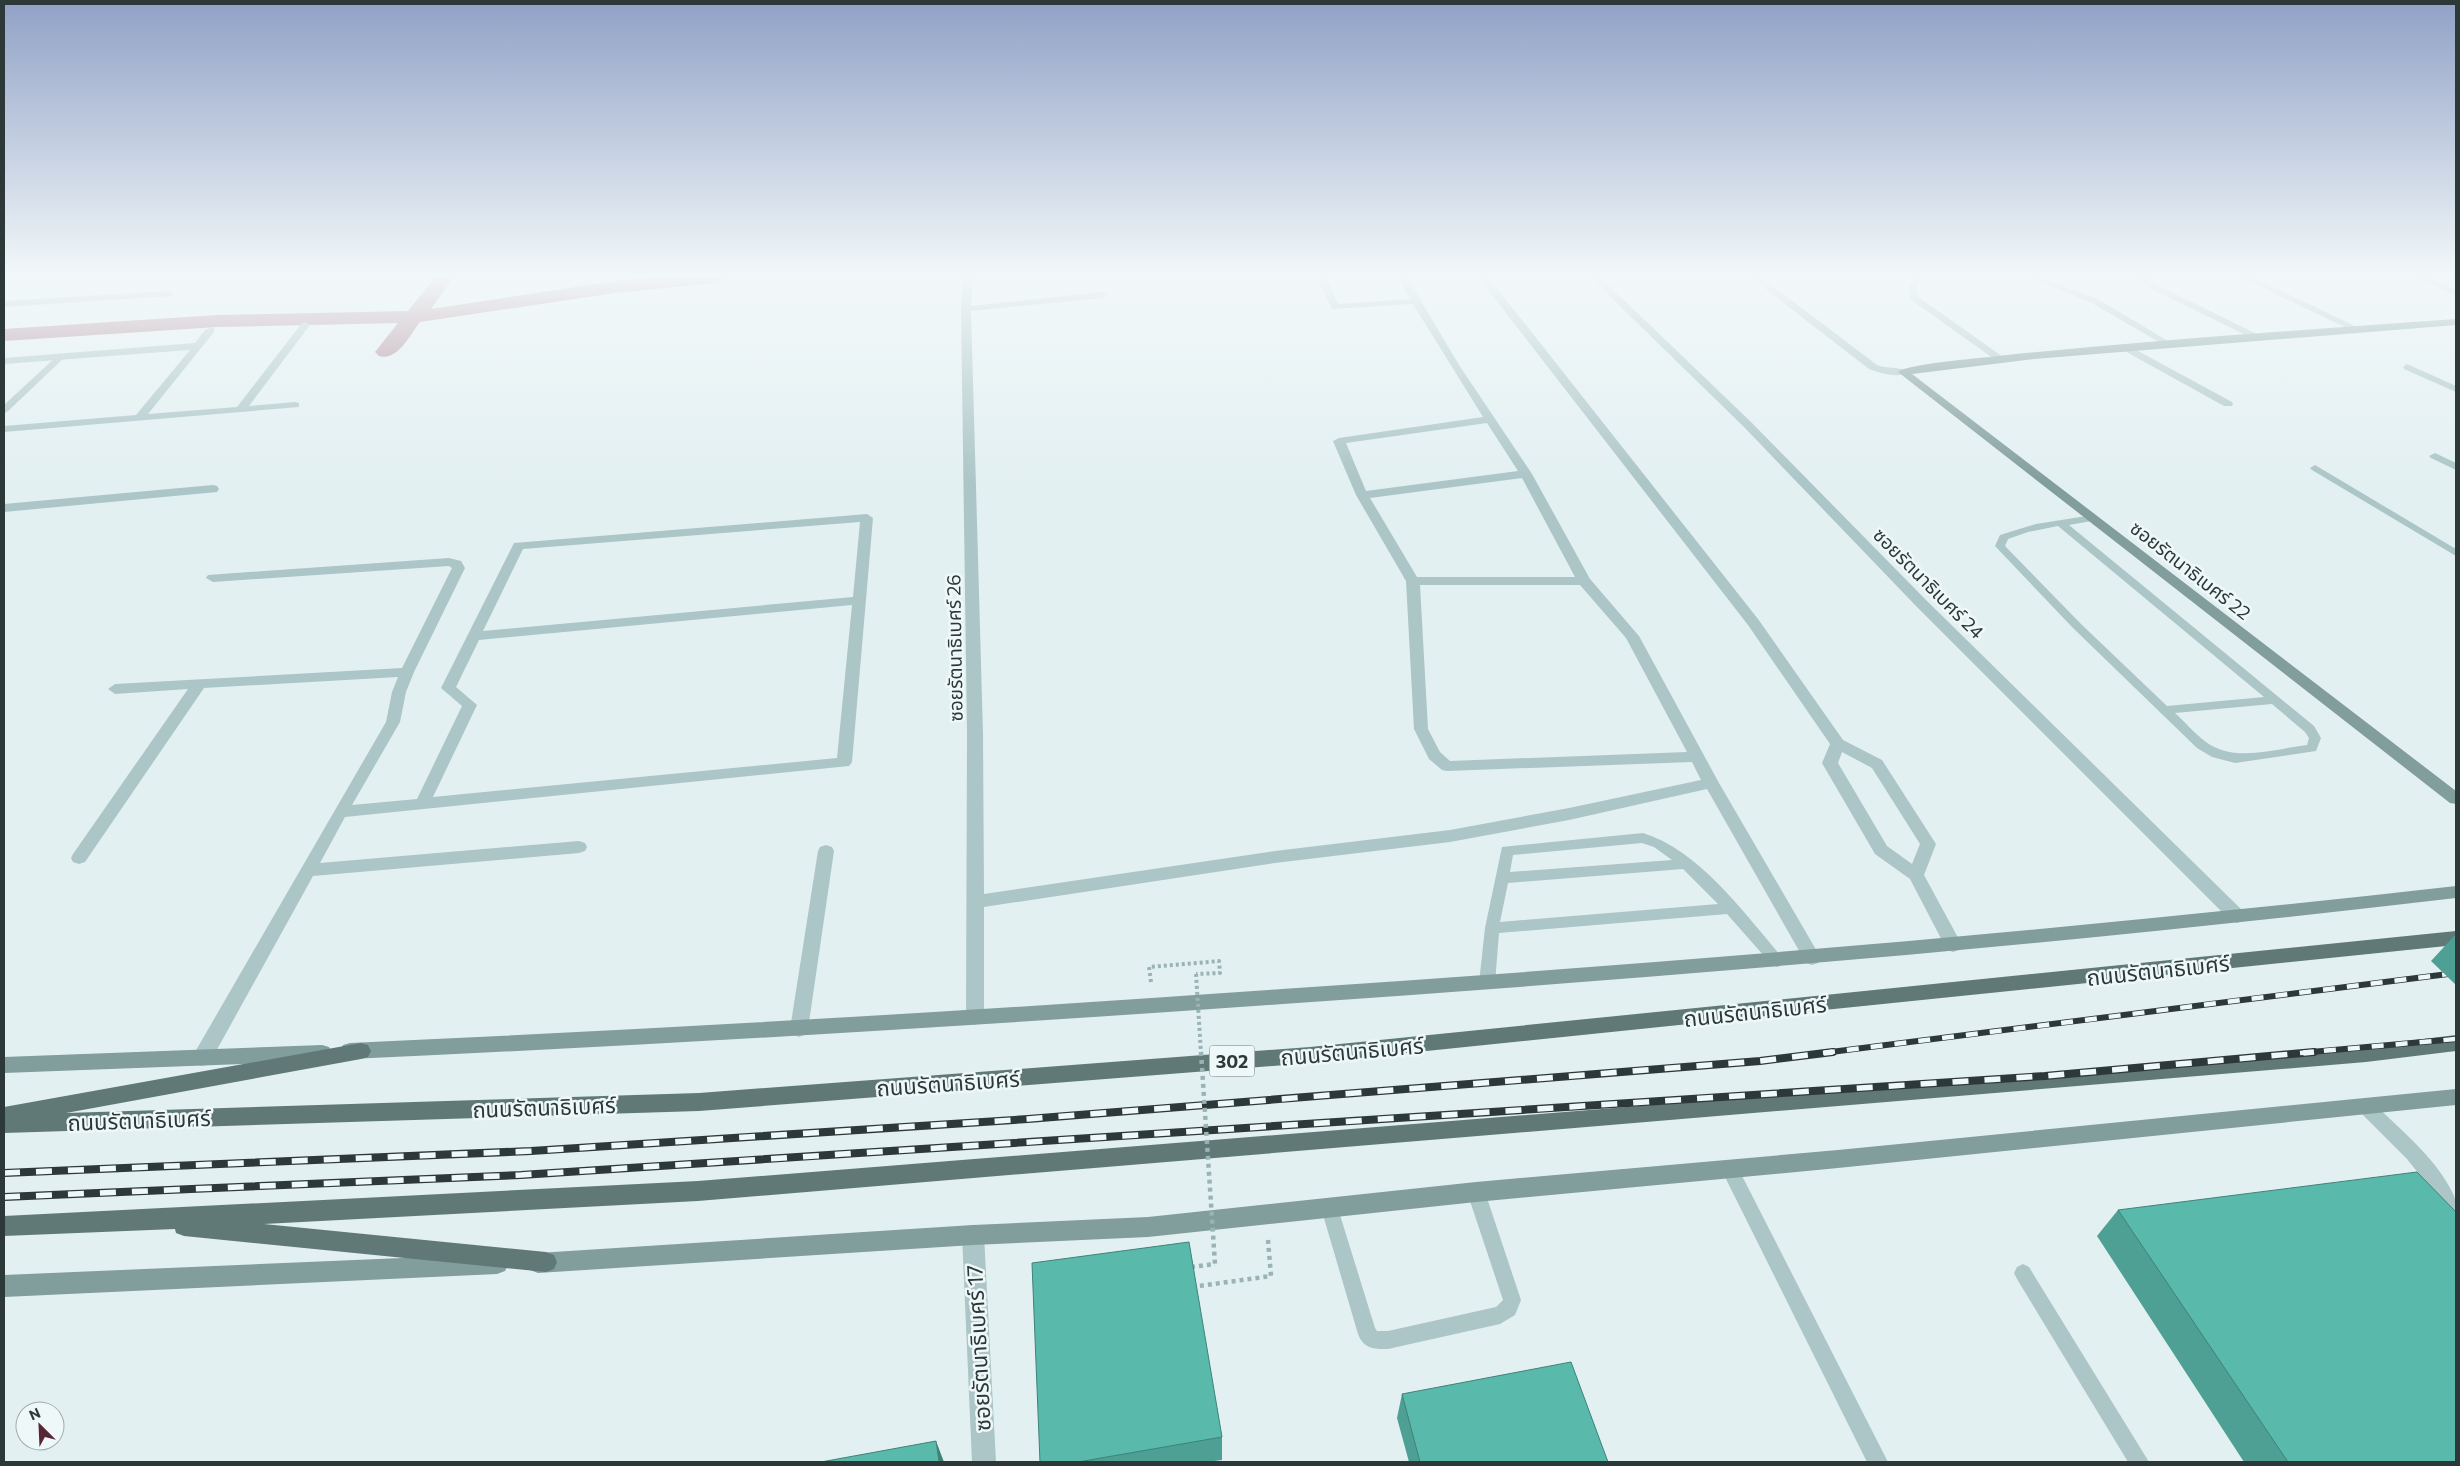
<svg xmlns="http://www.w3.org/2000/svg" width="2460" height="1466" font-family="Commissioner,'Noto Sans Thai',sans-serif">
<style>
.lines{fill:none;stroke-linecap:round;stroke-linejoin:round}
.canal{fill:#ac8593;fill-rule:evenodd}
.path-far1{stroke:#9ab4b5;stroke-width:4;stroke-dasharray:3 3;stroke-linecap:butt}
.path{stroke:#9ab4b5;stroke-width:4.5;stroke-dasharray:4 4;stroke-linecap:butt}
.lane{fill:#acc5c6;fill-rule:evenodd}
.street{fill:#acc5c6;fill-rule:evenodd}
.secondary{fill:#819d9c;fill-rule:evenodd}
.primary{fill:#607977;fill-rule:evenodd}
.rail-far1-casing{stroke:#2d3938;stroke-width:6}
.rail-casing{stroke:#2d3938;stroke-width:8}
.rail-far1{stroke:#eff8f9;stroke-width:4.5;stroke-dasharray:12;stroke-linecap:butt}
.rail{stroke:#eff8f9;stroke-width:5.5;stroke-dasharray:16;stroke-linecap:butt}
.path-bridge-far1{stroke:#9ab4b5;stroke-width:4;stroke-dasharray:3 3;stroke-linecap:butt}
.path-bridge{stroke:#9ab4b5;stroke-width:4.5;stroke-dasharray:4 4;stroke-linecap:butt}
.wall{fill:#4da093}
.shaded-wall{fill:#3e8278}
.building{fill:#59baab;stroke:#3e8278}
.labels{text-anchor:middle;dominant-baseline:central;stroke-width:5;stroke-linejoin:round;paint-order:stroke}
.shield{fill:#eff8f9;stroke:#677272;stroke-width:1}
.shield-label{font-size:18px;font-weight:bold;fill:#2d3938}
.street-label{font-size:19px;fill:#2d3938;stroke:#eff8f9}
.near-street-label{font-size:22px;fill:#2d3938;stroke:#eff8f9}
</style>
<rect width="100%" height="100%" fill="#e3f0f2"/>
<g class="lines">
<!-- canal -->
<path class="canal" d="M435 277H454L431 309 615 281 657 277H725L723 281 716 283 615 293 420 322C409 336 398 361 379 356L375 352 398 323 217 327 4 341V329L217 315 408 311Z"/>
<!-- path-far1 -->
<path class="path-far1" d="M1151 982 1149 967 1219 961 1220 973 1196 974"/>
<!-- path -->
<g class="path">
<path d="M1191 1267 1215 1264"/>
<path d="M1192 1287 1271 1276 1268 1240"/>
</g>
<!-- lane -->
<g class="lane">
<path d="M1916 277H1925L1917 284V296L2003 357V361H1997L1910 299 1909 283Z"/>
<path d="M2027 277H2038L2096 298 2173 344 2166 346 2090 302Z"/>
<path d="M58 355 65 357 7 412 4 413V405Z"/>
<path d="M2407 364 2456 386V392L2404 369 2403 367Z"/>
<path d="M2315 465 2456 549V556L2312 470 2310 468Z"/>
<path d="M2093 515 2097 516V520L2069 525 2314 726 2321 738 2316 751 2235 763 2212 757 2197 748 2073 628 1995 546 2000 535 2036 524ZM2058 526 2264 697 2167 706 2081 624 2005 546 2008 539 2028 532ZM2272 704 2305 732 2309 738 2307 745C2274 749 2234 763 2206 742 2195 734 2185 722 2175 713Z"/>
<path d="M1643 833C1699 850 1745 914 1782 957L1784 961 1782 965 1777 967 1772 965 1727 914 1499 933 1495 983 1492 987 1487 989 1482 987 1479 983 1485 928 1502 847ZM1642 843 1654 847 1672 860 1510 872 1513 855ZM1683 869 1718 904 1500 922 1508 883Z"/>
<path d="M2366 1100 2372 1102C2400 1129 2443 1164 2456 1201 2458 1209 2456 1220 2456 1228L2450 1226 2431 1189 2407 1159 2360 1112 2358 1107 2360 1102Z"/>
<path d="M1730 1161 1736 1164 1888 1462H1867L1721 1169 1724 1164Z"/>
<path d="M1476 1184 1482 1186 1485 1192 1521 1300 1515 1315 1500 1324 1388 1349C1373 1349 1364 1349 1358 1334L1321 1208 1324 1202 1330 1200 1336 1202 1375 1328 1377 1331H1388L1496 1307 1503 1300 1467 1192 1470 1186Z"/>
<path d="M2023 1264 2029 1267 2149 1462H2128L2017 1279 2014 1273 2017 1267Z"/>
</g>
<!-- street -->
<g class="street">
<path d="M963 277H973L971 306 1103 292 1108 295 1103 298 971 311 983 734 984 894 1275 851 1450 830 1569 808 1701 780 1692 762 1447 771 1442 770 1429 759 1414 729 1406 581 1356 495 1333 441 1339 438 1483 417 1413 304 1332 309 1316 277H1326L1338 304 1410 299 1397 277H1407L1459 365 1532 474 1590 579 1639 636 1719 783 1818 953 1821 958 1818 963 1812 965 1806 963 1707 789 1569 820 1450 842 1275 863 984 907V1017L982 1022 975 1025 968 1022 966 1017 967 734 961 309ZM1487 423 1518 471 1366 491 1346 443ZM1522 478 1575 577H1417L1370 498ZM1420 585H1580L1626 638 1687 752 1450 761 1440 752 1428 729Z"/>
<path d="M1478 277H1488L1758 619 1843 740 1882 760 1936 844 1924 875 1962 945 1959 950 1953 952 1947 950 1910 879 1875 854 1822 763 1830 744 1748 625ZM1842 752 1872 768 1920 844 1912 864 1887 846 1838 763Z"/>
<path d="M1590 277H1600L1752 423 1927 601 2243 911 2246 916 2243 921 2237 923 2231 921 1917 607 1744 427Z"/>
<path d="M1750 277H1761L1877 365C1887 369 1900 366 1908 372 1899 379 1880 373 1869 369Z"/>
<path d="M2141 277H2151L2149 279 2153 283 2261 336 2252 338 2147 287 2139 279Z"/>
<path d="M2240 277H2253L2361 329 2353 331Z"/>
<path d="M2415 277H2428L2456 290V296Z"/>
<path d="M169 291 172 292V296L4 307V301Z"/>
<path d="M305 322 310 325 249 406 295 402 299 403V407L4 432V426L136 415 190 350 4 364V358L195 343C200 337 205 326 214 328V332L148 414 237 407 302 323Z"/>
<path d="M2127 345 2232 402 2233 404 2232 406H2224L2123 350V346Z"/>
<path d="M2435 453 2456 463V470L2431 458 2429 456Z"/>
<path d="M213 485 217 486 219 489 217 492 4 512V504Z"/>
<path d="M867 514 873 518 852 762 849 766 345 817 320 863 579 841 585 843 587 847 585 851 579 853 313 876 209 1064 202 1066 195 1064 192 1058 195 1052 386 722 392 692 398 677 204 688 85 862 79 864 73 862 71 858 73 854 188 689 115 694 108 689 115 684 402 668 452 568 449 566 213 582 206 578 208 575 449 558 461 561 465 568 414 672 406 692 400 722 352 805 417 799 462 706 441 688 514 543ZM860 522 853 597 483 631 523 549ZM852 605 837 758 433 797 477 705 456 687 479 640Z"/>
<path d="M826 845 832 847 834 851 808 1029 806 1034 799 1037 792 1034 790 1029 818 851 820 847Z"/>
<path d="M973 1225 981 1228 984 1235 996 1462H972L962 1235 965 1228Z"/>
</g>
<!-- secondary -->
<g class="secondary">
<path d="M2456 319V325L2034 359 1912 374 2456 791V804L2450 803 1898 372C1906 364 1982 358 1998 356 2150 340 2303 330 2456 319Z"/>
<path d="M2456 886V898C2066 944 1674 977 1283 1004 972 1026 661 1045 350 1059L343 1057 340 1051 343 1045 350 1043C661 1029 972 1011 1282 989 1674 963 2066 930 2456 886Z"/>
<path d="M322 1045 329 1047 332 1053 329 1059 322 1061 4 1073V1057Z"/>
<path d="M2456 1089V1105L1838 1168 1476 1202 1148 1237 973 1245 538 1273 530 1270 527 1263 530 1256 538 1253 973 1225 1148 1217 1476 1182 1838 1150Z"/>
<path d="M497 1254 505 1257 508 1264 505 1271 497 1274 4 1297V1275Z"/>
</g>
<!-- primary -->
<g class="primary">
<path d="M2456 931V945L1310 1063 699 1111 4 1133V1107L361 1043 368 1045 371 1051 368 1057 361 1059 66 1113 699 1093 1310 1047Z"/>
<path d="M2456 1035V1051L2366 1062 698 1201 264 1224 546 1252 554 1255 557 1262 554 1269 546 1272 184 1236 176 1233 175 1229 4 1236V1216L698 1181 1904 1085 2366 1046Z"/>
</g>
<defs>
<g id="rail-far1">
<path d="M1823 1053 2456 973"/>
<path d="M2300 1053 2456 1039"/>
</g>
<g id="rail">
<path d="M4 1173 531 1151 1028 1119 1760 1061 1833 1052"/>
<path d="M4 1197 521 1175 2045 1076 2314 1052"/>
</g>
</defs>
<!-- rail-far1 casing -->
<use href="#rail-far1" class="rail-far1-casing"/>
<!-- rail casing -->
<use href="#rail" class="rail-casing"/>
<!-- rail-far1 -->
<use href="#rail-far1" class="rail-far1"/>
<!-- rail -->
<use href="#rail" class="rail"/>
<!-- path-bridge-far1 -->
<path class="path-bridge-far1" d="M1196 974 1201 1053"/>
<!-- path-bridge -->
<path class="path-bridge" d="M1201 1052 1215 1264"/>
</g>
<!-- wall -->
<g class="wall">
<path d="M2456 934V985L2431 961Z"/>
<path d="M2118 1210 2456 1462H2244L2097 1236Z"/>
<path d="M1402 1394 1608 1462H1409L1397 1418Z"/>
<path d="M1222 1437V1460L1207 1462H1040Z"/>
</g>
<!-- shaded-wall -->
<path class="shaded-wall" d="M936 1441 944 1462H939Z"/>
<!-- building -->
<g class="building">
<path d="M2417 1172 2456 1212V1462H2288L2118 1210Z"/>
<path d="M1189 1242 1222 1437 1078 1462H1040L1032 1263Z"/>
<path d="M1571 1362 1608 1462H1420L1402 1394Z"/>
<path d="M936 1441 939 1462H821Z"/>
</g>
<!-- sky -->
<linearGradient id="sky" x2="0" y2="1"><stop stop-color="#90a1c6"/><stop offset="0.57" stop-color="#f2f8f9"/><stop offset="1" stop-color="#f2f8f9" stop-opacity="0"/></linearGradient>
<rect width="2460" height="482" fill="url(#sky)"/>
<g class="labels">
<!-- shield labels -->
<rect class="shield" x="1209.5" y="1045.5" width="45" height="31" rx="4"/>
<g class="shield-label">
<text x="1232" y="1061">302</text>
</g>
<!-- street labels -->
<g class="street-label">
<text transform="translate(2191 570) rotate(38)">ซอยรัตนาธิเบศร์ 22</text>
<text transform="translate(1929 583) rotate(45)">ซอยรัตนาธิเบศร์ 24</text>
<text transform="translate(954 648) rotate(-91)">ซอยรัตนาธิเบศร์ 26</text>
</g>
<!-- near-street labels -->
<g class="near-street-label">
<text transform="translate(2158 970) rotate(-6)">ถนนรัตนาธิเบศร์</text>
<text transform="translate(1755 1011) rotate(-6)">ถนนรัตนาธิเบศร์</text>
<text transform="translate(1352 1051) rotate(-5)">ถนนรัตนาธิเบศร์</text>
<text transform="translate(948 1083) rotate(-4)">ถนนรัตนาธิเบศร์</text>
<text transform="translate(544 1107) rotate(-2)">ถนนรัตนาธิเบศร์</text>
<text transform="translate(139 1120) rotate(-2)">ถนนรัตนาธิเบศร์</text>
<text transform="translate(978 1348) rotate(-93)">ซอยรัตนาธิเบศร์ 17</text>
</g>
</g>
<!-- border -->
<rect width="2460" height="1466" fill="none" stroke="#2d3938" stroke-width="10"/>
<!-- north arrow -->
<g transform="translate(40 1426) rotate(336)"><circle r="24" fill="#eff8f9" stroke="#a1acac"/>
<path d="M0-4L9 19L0 12L-9 19Z" fill="#572636"/>
<text y="-8" font-size="14" font-weight="bold" text-anchor="middle" fill="#2d3938">N</text>
</g>
</svg>
